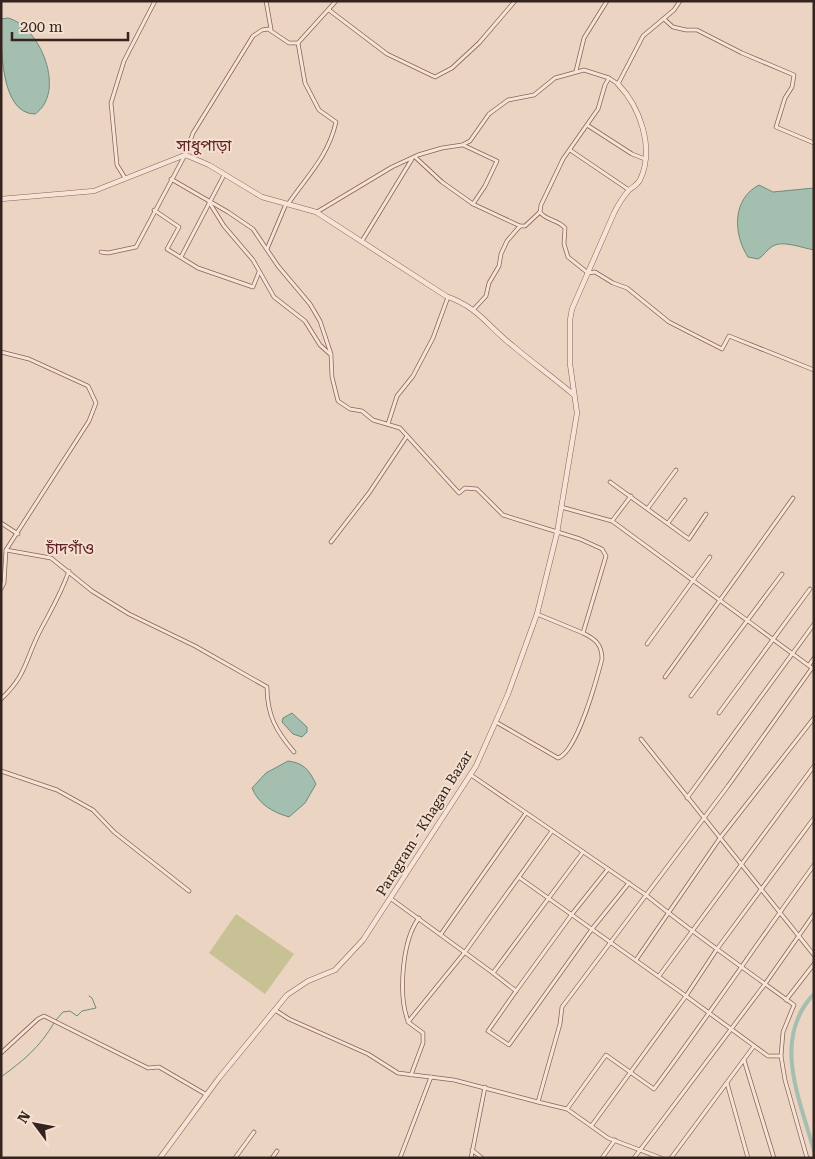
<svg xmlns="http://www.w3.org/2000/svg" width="815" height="1159" font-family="'Roboto Serif','Noto Sans Bengali',serif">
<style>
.green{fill:#c9c196}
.water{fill:#a4beb0;stroke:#6c8c7b}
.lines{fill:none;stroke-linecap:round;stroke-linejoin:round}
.stream{stroke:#6c8c7b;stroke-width:1}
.canal{stroke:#a4beb0;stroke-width:4}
.minor-casing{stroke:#85655a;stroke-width:4.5}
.tertiary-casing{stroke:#85655a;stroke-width:5.5}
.minor{stroke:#f7e3d5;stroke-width:3}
.tertiary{stroke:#f7e3d5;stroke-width:4.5}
.labels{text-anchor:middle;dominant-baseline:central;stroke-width:4;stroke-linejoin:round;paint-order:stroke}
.street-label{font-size:14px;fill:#35231e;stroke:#f4e0d1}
.quarter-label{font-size:16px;fill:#601f23;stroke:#f4e0d1}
</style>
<rect width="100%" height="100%" fill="#ecd4c2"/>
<!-- green -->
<path class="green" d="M236 914 294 954 265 994 209 953Z"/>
<!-- water -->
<g class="water">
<path d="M8 18C40 26 67 92 35 114 0 114 1 46 1 19Z"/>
<path d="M759 185 773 192 814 188V250C803 248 782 240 773 246 767 249 764 256 758 259L748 257C733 234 732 199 759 185Z"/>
<path d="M292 713 307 727V732L302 737 293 734 282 722 283 718Z"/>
<path d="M288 761C304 763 309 770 316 784L305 803 289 817C273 812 259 805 252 788L266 773Z"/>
</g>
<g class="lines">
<!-- stream -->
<g class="stream">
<path d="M56 1020 63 1012 70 1011 77 1016 82 1011 96 1008 92 998 89 996"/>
<path d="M1 1077C24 1060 39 1048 54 1023"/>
</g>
<!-- canal -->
<path class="canal" d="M814 994C771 1039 800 1099 814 1151"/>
<defs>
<g id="minor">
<path d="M266 1 271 29"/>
<path d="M329 10 387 54 435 77 452 68 479 43 515 1"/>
<path d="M664 19 673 27 686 30H697L742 53 794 75 792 87 785 98 776 127 814 143"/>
<path d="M576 71 584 38 607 1"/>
<path d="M609 78 605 85 598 109 563 159 541 205 540 212C546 221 558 219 565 228L564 244 568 257 588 273 595 272 613 283 627 288 669 322 722 349 729 336 814 370"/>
<path d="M587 125 632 154 645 159"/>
<path d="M463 145 497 161 485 186 473 204 520 226"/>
<path d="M570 150 629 190"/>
<path d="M415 157 442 182 473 204"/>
<path d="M125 178 117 165 111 103 124 61 155 1"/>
<path d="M171 179 228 212 253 229 278 266 310 304 320 321 331 354"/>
<path d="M209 202 224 226 253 260 274 297 305 321 320 345 331 355 332 377 338 401 350 409 362 411 373 420 400 428 459 493 465 488 477 489 503 515 580 539 602 549 606 556 583 633 537 614"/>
<path d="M288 204C307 176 328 157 336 122L319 110 305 83 298 43"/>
<path d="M154 210 179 227 167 249 198 268 253 287 259 272"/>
<path d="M317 212 392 167 418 155 442 148 462 145 470 141 489 114 508 100 534 95 555 78 584 70 609 78 618 84 643 36 674 10 680 1"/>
<path d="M362 241 412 159"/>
<path d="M267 249 286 204"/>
<path d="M101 252 108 253 136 247 185 155 193 133 253 36 262 30 268 29 289 43H298L336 1"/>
<path d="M181 257 224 175"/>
<path d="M474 309 486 296 489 283 499 266 501 254 507 241 520 226H525L540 212"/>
<path d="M1 352 29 359 88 386 96 403 89 421 6 550 4 583 1 589"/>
<path d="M388 424 397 396 413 376 433 338 448 297"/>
<path d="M610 482 689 539 706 514"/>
<path d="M561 507 612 521 812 668"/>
<path d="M648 508 676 470"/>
<path d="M612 521 631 496"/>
<path d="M1 523 18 534"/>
<path d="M668 523 685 500"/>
<path d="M331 542 369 493 407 436"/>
<path d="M6 550 51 558 92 591 129 614 195 646 267 687C267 715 276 731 294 752"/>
<path d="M647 644 710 557"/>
<path d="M809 665 814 658"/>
<path d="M665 677 793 498"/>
<path d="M691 696 782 574"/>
<path d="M1 699C26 676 25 661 39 633 51 610 60 596 69 571"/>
<path d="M719 713 810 589"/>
<path d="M496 722 558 758C577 752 597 678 602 659 602 644 595 639 583 633"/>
<path d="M641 739 814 955"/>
<path d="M1 771 57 790 93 810 114 832 189 891"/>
<path d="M471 775 646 895C694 934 745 969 794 1005L783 1032 781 1056H768L686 996 717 949 814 818"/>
<path d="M687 798 814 624"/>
<path d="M520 878 686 996 592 1125"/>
<path d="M390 898 493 973 583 852"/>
<path d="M441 934 526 813"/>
<path d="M636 960 720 838 814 718"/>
<path d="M493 973 516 991 572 914 608 869"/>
<path d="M659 976 814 766"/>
<path d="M516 991 488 1031 509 1045 592 929 629 883"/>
<path d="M786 1000 814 964"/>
<path d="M275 1010 289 1019 368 1054 398 1073 454 1080 538 1102"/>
<path d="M408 1021C398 995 402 940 419 918"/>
<path d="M1 1053 38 1019 44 1016 148 1068 159 1067 207 1095"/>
<path d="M781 1056 785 1080 807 1158"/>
<path d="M744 1060 774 1158"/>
<path d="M411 1075 423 1043V1033L408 1022 465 952 552 831"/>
<path d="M727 1083 748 1158"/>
<path d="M567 1109 606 1055 654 1089C709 1015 760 939 814 865"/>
<path d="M472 1150 482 1158"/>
<path d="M235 1158 254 1132"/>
<path d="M272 1158 277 1151"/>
<path d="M400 1158 431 1077"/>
<path d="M471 1158 485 1087"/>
<path d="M602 1158 615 1140"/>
<path d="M634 1158 765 984 814 914"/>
<path d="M661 1158 608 1138 567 1109 538 1102 560 1024 562 1007 728 786 812 668 814 669"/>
<path d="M671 1158 754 1046"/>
</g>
<g id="tertiary">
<path d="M1 199 94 191 185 155 188 156 209 165 262 197 316 212 446 296C481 309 486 325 513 346 533 363 554 378 574 395"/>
<path d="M160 1158 219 1078 287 995 308 981 335 970 363 940 476 766 508 694 537 614 557 533 577 413 570 364V320L572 309 614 213C618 205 623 197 629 190 633 187 637 185 640 180 655 148 640 107 618 84"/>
</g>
</defs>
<!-- minor casing -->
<use href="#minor" class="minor-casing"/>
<!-- tertiary casing -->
<use href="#tertiary" class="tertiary-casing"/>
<!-- minor -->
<use href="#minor" class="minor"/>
<!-- tertiary -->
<use href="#tertiary" class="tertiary"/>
</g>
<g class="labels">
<!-- street labels -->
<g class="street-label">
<text transform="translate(424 823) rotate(-58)">Paragram - Khagan Bazar</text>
</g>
<!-- quarter labels -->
<g class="quarter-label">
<text x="204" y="145">সাধুপাড়া</text>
<text x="70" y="548">চাঁদগাঁও</text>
</g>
</g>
<!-- border -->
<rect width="815" height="1159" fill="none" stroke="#35231e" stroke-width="5"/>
<!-- north arrow -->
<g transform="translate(35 1124) rotate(302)" stroke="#f4e0d1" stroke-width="4" paint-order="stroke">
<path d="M0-4L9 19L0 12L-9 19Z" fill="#35231e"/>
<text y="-8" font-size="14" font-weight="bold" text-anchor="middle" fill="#35231e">N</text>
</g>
<!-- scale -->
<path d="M12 32v8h116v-8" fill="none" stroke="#35231e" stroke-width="2.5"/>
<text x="20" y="32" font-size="15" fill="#35231e" stroke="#f4e0d1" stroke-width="4" paint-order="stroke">200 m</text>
</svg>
